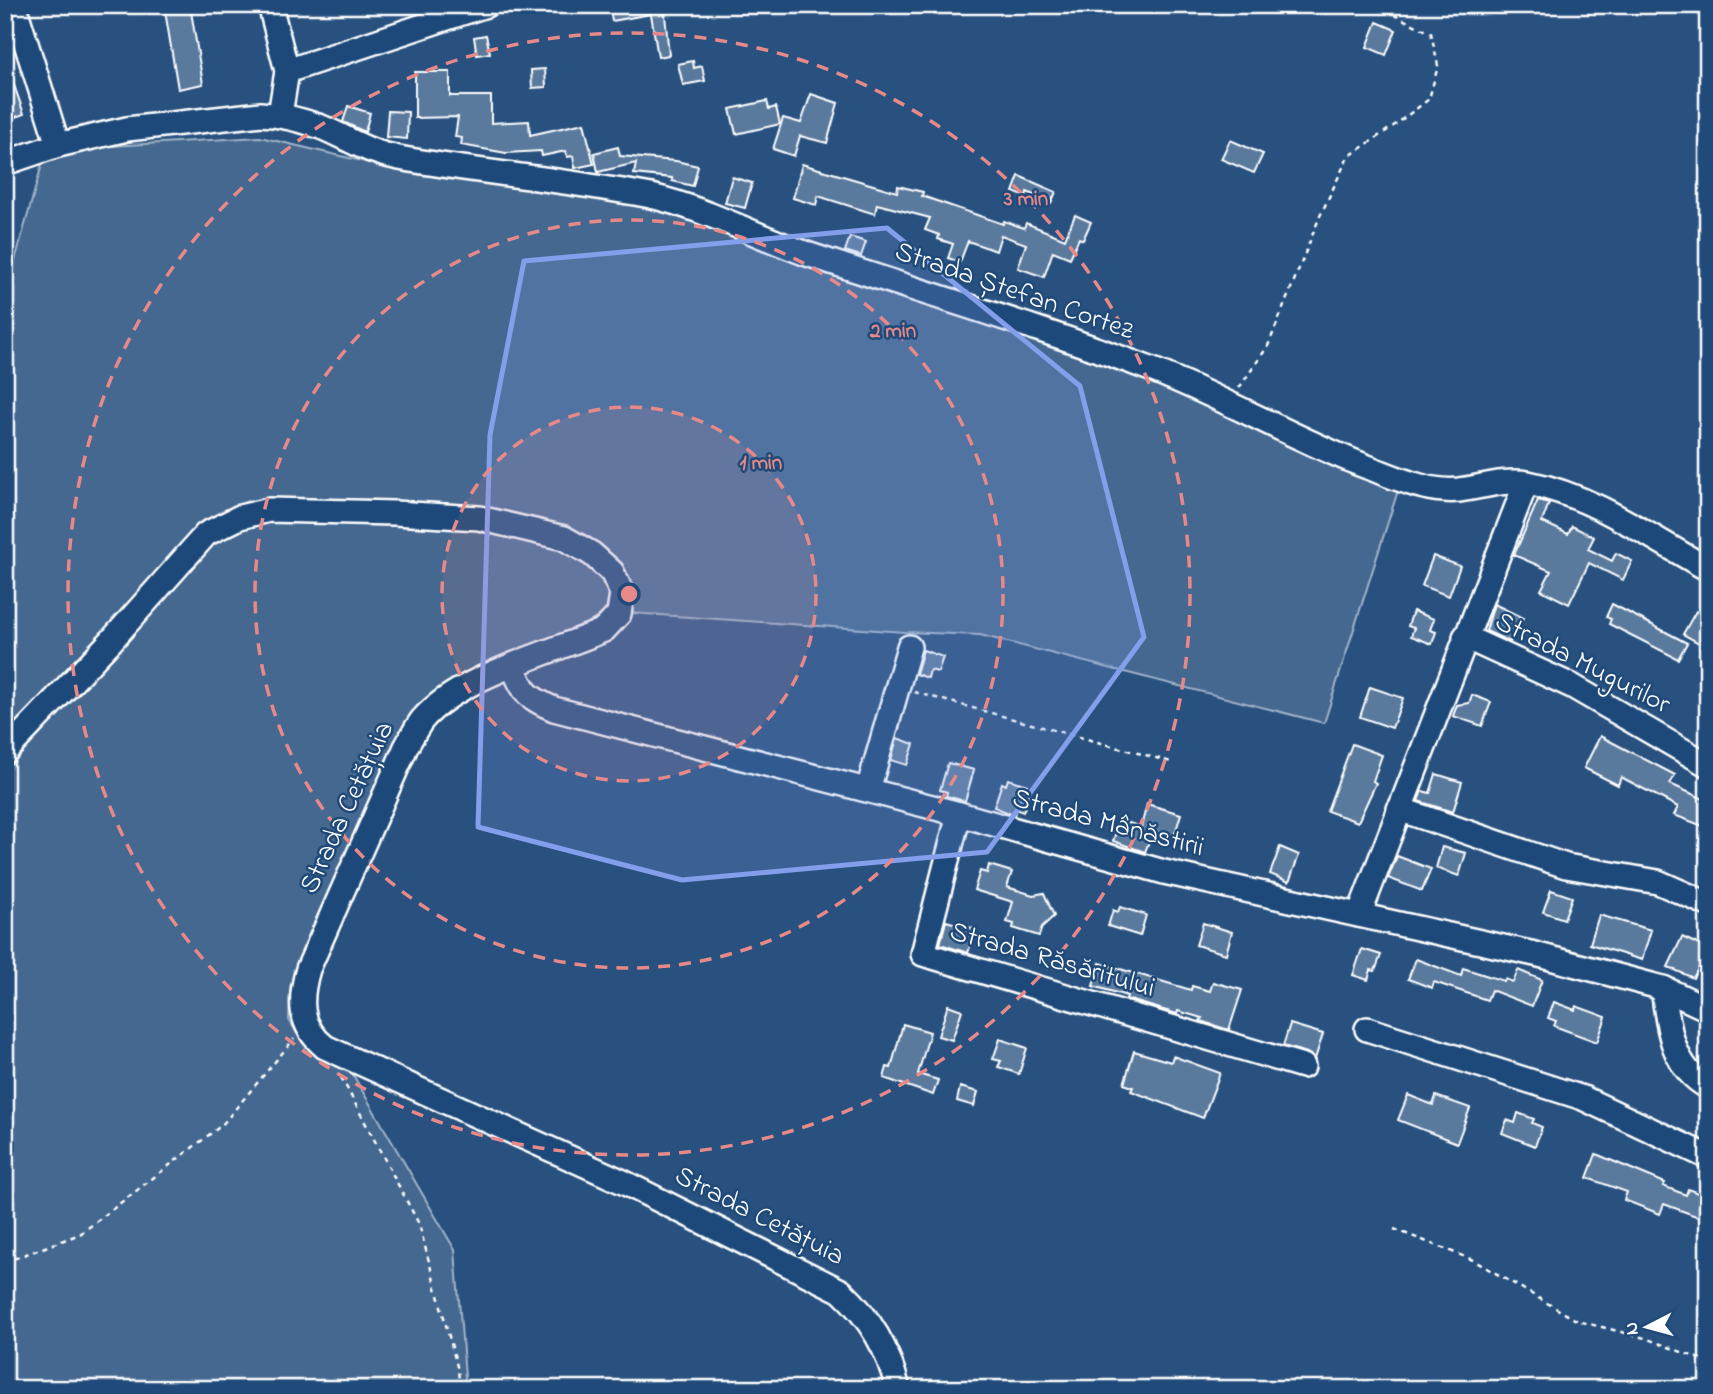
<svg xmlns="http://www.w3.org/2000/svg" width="1713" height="1394" font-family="'Indie Flower',sans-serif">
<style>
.green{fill:#446890;stroke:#a2b4c8;stroke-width:2}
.building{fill:#5a7a9d;stroke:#fff;stroke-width:2}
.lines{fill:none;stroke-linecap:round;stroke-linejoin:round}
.minor-casing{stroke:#fff;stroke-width:28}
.path{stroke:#fff;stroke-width:2.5;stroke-dasharray:5 5;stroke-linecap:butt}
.minor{stroke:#1f4a7a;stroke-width:23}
.marked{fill:#839eea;fill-opacity:0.2;stroke:#839eea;stroke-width:5;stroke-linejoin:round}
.ring{fill:none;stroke:#e88989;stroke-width:3.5;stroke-dasharray:12 9}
.labels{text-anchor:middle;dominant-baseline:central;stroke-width:5;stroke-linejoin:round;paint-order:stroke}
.street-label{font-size:28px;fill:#fff;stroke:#1f4a7a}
.centre{fill:#e88989;stroke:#1f4a7a;stroke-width:3.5}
.ring-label{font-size:21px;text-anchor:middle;font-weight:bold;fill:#e88989;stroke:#1f4a7a;stroke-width:5;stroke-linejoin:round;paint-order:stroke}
</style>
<rect width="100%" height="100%" fill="#28517f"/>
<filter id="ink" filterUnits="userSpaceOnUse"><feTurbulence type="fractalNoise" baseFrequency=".0143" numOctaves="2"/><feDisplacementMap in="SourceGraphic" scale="14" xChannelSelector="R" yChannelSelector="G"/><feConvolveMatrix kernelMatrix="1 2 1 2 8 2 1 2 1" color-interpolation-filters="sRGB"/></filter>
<g filter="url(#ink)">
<!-- green -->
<path class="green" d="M260 137 421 175 652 195 1240 415 1401 481 1324 723 980 635 905 632 631 613 604 612 582 628 460 677 386 769 290 987 289 1020 303 1043 349 1068 455 1250 466 1389H5V296L46 150Z"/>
<!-- building -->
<g class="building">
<path d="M164 5H190L203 84 178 89Z"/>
<path d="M609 5H664L669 55 658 57 651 14 612 21Z"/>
<path d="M1377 22 1396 30 1386 55 1367 47Z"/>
<path d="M486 35 490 53 477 55 474 37Z"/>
<path d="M693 61 694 68 702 66 705 81 683 85 678 64Z"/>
<path d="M5 65H7L24 114 5 121Z"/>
<path d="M545 69 546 87 532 88 531 70Z"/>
<path d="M415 72H450V96H491V123L529 121 530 135 584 123 594 164 575 168 573 156 567 157 566 151 542 156 541 151 506 153 461 145 462 138 455 137 458 117 415 118Z"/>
<path d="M811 94 838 103 827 143 800 136 794 156 773 149 783 118 801 123Z"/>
<path d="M767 101 769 109 776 107 780 124 736 134 730 109Z"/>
<path d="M348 106 370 113 365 132 343 122Z"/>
<path d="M388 111 408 112 407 139 386 137Z"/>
<path d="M1230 140 1263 154 1254 173 1221 159Z"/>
<path d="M618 147 620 156 676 161 698 166 693 186 672 181V178L634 174 636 163 598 172 594 153Z"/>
<path d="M802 164 897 192 898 186 923 192 922 196 1003 224 1004 221 1024 228 1026 223 1065 239 1075 215 1091 222 1083 240 1079 238 1070 258 1053 251 1044 277 1018 268 1026 244 1001 235 996 251 968 241 960 262 948 258 953 244 938 239 939 235 925 230 930 218 877 204 875 214 818 196 816 205 793 198Z"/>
<path d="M1019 176 1056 192 1051 203 1027 192 1026 197 1013 192Z"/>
<path d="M732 177 752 183 745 208 725 203Z"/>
<path d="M850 237 866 242 861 256 845 251Z"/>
<path d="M1538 500 1549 503 1542 522 1568 534 1572 526 1594 537 1588 549 1612 561 1616 553 1632 561 1623 580 1589 563 1569 604 1541 590 1551 571 1514 555Z"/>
<path d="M1433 556 1460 566 1449 596 1422 586Z"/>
<path d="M1494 604 1523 618 1510 642 1486 631Z"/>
<path d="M1612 604 1687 643 1678 659 1609 624 1611 619 1606 617Z"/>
<path d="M1413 611 1434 619 1430 630 1436 632 1432 644 1411 636 1414 628 1408 626Z"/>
<path d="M1696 611 1708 618V648L1683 634Z"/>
<path d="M923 650 943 657 938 672 930 670 928 678 916 674Z"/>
<path d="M1370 687 1403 698 1392 728 1360 717Z"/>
<path d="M1472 695 1491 702 1482 726 1453 716 1457 705 1469 703Z"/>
<path d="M1600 736 1675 775 1670 784 1708 801V828L1674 815 1678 807 1621 777 1618 785 1584 768Z"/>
<path d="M897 738 914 744 907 765 891 760Z"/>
<path d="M1352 744 1382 755 1373 781 1376 783 1358 822 1327 811Z"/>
<path d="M948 763 974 770 965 801 946 796 947 792 940 790Z"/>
<path d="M1436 774 1462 782 1453 812 1418 801 1422 791 1430 793Z"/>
<path d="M1008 779 1027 785 1025 791 1030 792 1023 812 1016 809 1014 815 994 807 1002 783 1006 785Z"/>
<path d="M1147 804 1181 814 1174 837 1153 831 1145 852 1113 841 1120 820 1141 827Z"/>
<path d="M1280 847 1299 855 1289 882 1270 874Z"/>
<path d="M1442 847 1466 853 1459 876 1436 868Z"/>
<path d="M1397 856 1431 869 1422 891 1388 878Z"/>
<path d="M989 865 1012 872 1007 887 1033 895 1044 893 1054 916 1042 927 1039 936 1013 928 1014 924 1007 922 1013 902 974 890 980 871 987 873Z"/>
<path d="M1551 890 1572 897 1564 919 1543 912Z"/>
<path d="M1120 907 1146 915 1140 936 1108 926 1113 910 1118 912Z"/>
<path d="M1599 915 1651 930 1642 960 1590 944Z"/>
<path d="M946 921 975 929 968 953 940 944Z"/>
<path d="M1203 923 1232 932 1226 954 1196 945Z"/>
<path d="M1682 937 1708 949V965L1704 973 1698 969 1693 978 1668 967Z"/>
<path d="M1362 949 1381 955 1375 971 1371 970 1368 980 1353 975Z"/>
<path d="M1416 959 1461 976 1463 968 1504 981 1505 979 1513 982 1518 970 1542 980 1532 1006 1491 990 1487 1000 1434 982 1432 988 1408 979Z"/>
<path d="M1100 963 1191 990 1192 986 1210 991 1213 982 1242 990 1229 1030 1200 1021 1202 1018 1178 1011 1177 1014 1126 999 1127 996 1093 986Z"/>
<path d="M1554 1002 1575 1010 1576 1006 1606 1017 1597 1042 1554 1026 1556 1021 1548 1018Z"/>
<path d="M948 1005 962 1010 952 1040 938 1036Z"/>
<path d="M903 1024 930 1032 918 1074 938 1080 933 1095 884 1078 887 1067 891 1068Z"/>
<path d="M1290 1024 1323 1034 1315 1059 1307 1053 1283 1046Z"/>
<path d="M1000 1039 1027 1048 1019 1074 998 1067 1001 1061 993 1059Z"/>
<path d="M1134 1051 1171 1062 1173 1056 1220 1073 1203 1118 1131 1091 1133 1087 1124 1084Z"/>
<path d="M960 1087 978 1092 974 1106 957 1101Z"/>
<path d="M1408 1095 1433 1105 1436 1096 1470 1108 1457 1143 1398 1120Z"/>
<path d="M1518 1113 1534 1119 1532 1123 1542 1127 1535 1146 1502 1133 1507 1120 1515 1123Z"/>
<path d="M1596 1154 1665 1183 1663 1186 1686 1195 1688 1189 1708 1197V1209L1704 1219 1664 1204 1660 1214 1624 1200 1627 1192 1587 1178Z"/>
</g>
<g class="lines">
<defs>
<g id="minor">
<path d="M14 5 58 145"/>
<path d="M270 5 287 71 280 115"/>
<path d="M287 71 486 5"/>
<path d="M5 163 58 145 127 129 261 114C281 115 302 120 321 127 350 139 366 152 399 158 465 170 531 176 597 187 615 190 633 192 651 196 706 209 756 236 810 255 924 293 1040 327 1153 370 1227 399 1296 440 1370 468 1399 479 1429 493 1459 490 1482 487 1505 479 1528 483 1594 496 1650 537 1708 569"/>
<path d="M1465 637 1572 686 1708 765"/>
<path d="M513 666C523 693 528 698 554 709L959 814 1164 872 1535 954 1663 988 1708 1009"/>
<path d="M5 752 111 641 206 534 240 517 269 510 394 513 479 518 564 538 592 554 612 572 622 593 619 614 604 630C551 653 459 676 422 720 416 728 411 738 406 747L308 969C299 1000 299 1026 325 1047L623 1182 841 1291C871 1319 888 1349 898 1389"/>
<path d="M868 790 909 647"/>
<path d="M1399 809 1566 866 1658 882 1708 904"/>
<path d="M959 814 923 954 1303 1066"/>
<path d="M1359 915 1526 483"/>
<path d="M1663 988C1668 1025 1671 1067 1708 1087"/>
<path d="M1367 1029 1583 1098 1708 1157"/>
</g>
</defs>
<!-- minor casing -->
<use href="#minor" class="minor-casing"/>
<!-- path -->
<g class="path">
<path d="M1239 388 1268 346 1320 216 1348 157 1395 125 1429 99 1438 66 1431 33 1374 5"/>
<path d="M914 692 1171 762"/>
<path d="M341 1077 419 1224 458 1370 460 1389"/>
<path d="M1394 1229 1473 1260 1578 1321 1645 1338 1708 1362"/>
<path d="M5 1262 80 1234 222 1125 294 1039"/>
</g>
<!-- minor -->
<use href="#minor" class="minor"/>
</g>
</g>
<!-- marked area -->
<path class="marked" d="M887 228 1080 386 1144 637 987 852 682 880 478 827 490 435 524 261Z"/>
<!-- distance rings -->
<circle cx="629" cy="594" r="187" fill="#e88989" fill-opacity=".12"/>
<g class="ring">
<circle cx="629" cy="594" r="187"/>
<circle cx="629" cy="594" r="374"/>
<circle cx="629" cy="594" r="561"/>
</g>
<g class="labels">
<!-- street labels -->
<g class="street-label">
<text transform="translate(1014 292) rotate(19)">Strada Ștefan Cortez</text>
<text transform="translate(1582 664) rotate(27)">Strada Mugurilor</text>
<text transform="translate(348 808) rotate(-65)">Strada Cetățuia</text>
<text transform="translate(1108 824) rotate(15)">Strada Mânăstirii</text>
<text transform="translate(1052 961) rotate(16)">Strada Răsăritului</text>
<text transform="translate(759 1217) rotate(27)">Strada Cetățuia</text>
</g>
</g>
<circle cx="629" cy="594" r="10" class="centre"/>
<g class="ring-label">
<text x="1026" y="205">3 min</text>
<text x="893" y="337">2 min</text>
<text x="761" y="469">1 min</text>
</g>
<!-- margin -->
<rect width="1713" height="1394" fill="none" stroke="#1f4a7a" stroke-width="28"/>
<rect x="14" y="14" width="1685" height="1366" fill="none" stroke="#fff" stroke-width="2.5" filter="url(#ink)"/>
<!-- north arrow -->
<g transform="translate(1647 1327) rotate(264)" stroke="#1f4a7a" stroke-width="5" paint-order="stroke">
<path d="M0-5L12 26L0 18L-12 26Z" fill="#ffffff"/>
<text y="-10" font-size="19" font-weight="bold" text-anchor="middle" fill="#ffffff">N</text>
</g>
</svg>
